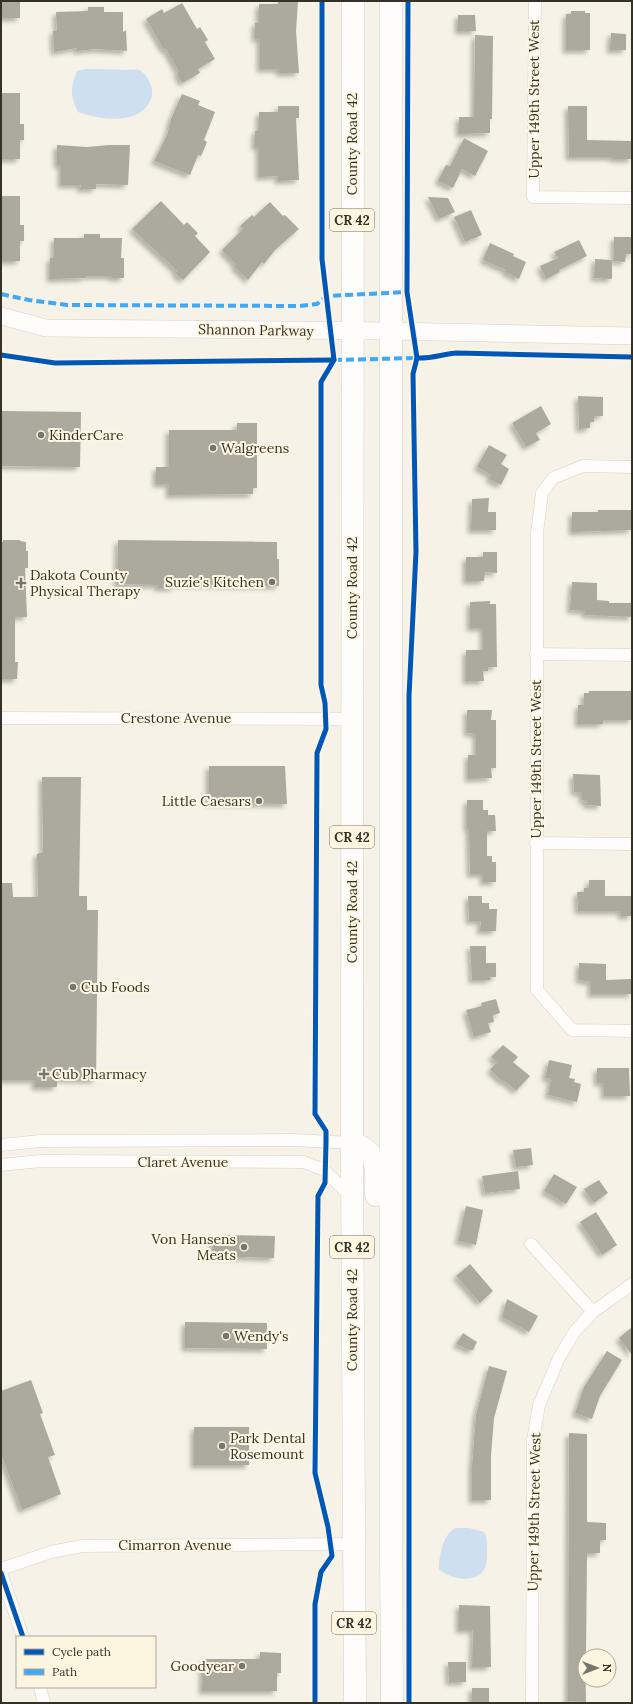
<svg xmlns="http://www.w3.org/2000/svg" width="633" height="1704" font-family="Lora,serif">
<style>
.water{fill:#cedfef}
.building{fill:#aca99e;filter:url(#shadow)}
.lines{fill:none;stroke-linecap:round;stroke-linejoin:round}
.street-casing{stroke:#d3d0c6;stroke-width:13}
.secondary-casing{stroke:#d3d0c6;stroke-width:18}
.highway-casing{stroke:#d3d0c6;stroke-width:23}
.street{stroke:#fefdfb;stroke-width:12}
.secondary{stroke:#fefdfb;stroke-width:17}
.highway{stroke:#fefdfb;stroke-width:22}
.quiet{stroke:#3fa9f5;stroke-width:4;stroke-dasharray:8 4;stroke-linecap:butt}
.cycleway-casing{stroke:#fcf6e1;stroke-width:8}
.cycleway{stroke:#0057b8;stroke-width:5}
.poi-dot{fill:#78756c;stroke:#fcf6e1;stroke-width:1.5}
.labels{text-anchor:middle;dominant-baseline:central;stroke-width:4;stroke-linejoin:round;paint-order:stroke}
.shield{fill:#fcf6e1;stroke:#706c60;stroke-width:1}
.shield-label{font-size:13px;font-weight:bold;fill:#343129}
.street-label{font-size:14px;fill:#343129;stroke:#fcf6e1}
.poi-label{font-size:14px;fill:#343129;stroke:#fcf6e1;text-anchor:start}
</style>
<defs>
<filter id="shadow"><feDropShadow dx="-3.5" dy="3.5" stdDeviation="2" flood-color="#0004"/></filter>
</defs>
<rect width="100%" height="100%" fill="#f6f2e7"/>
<!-- water -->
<g class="water">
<path d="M86 69C100 69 113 69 126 70 130 70 135 69 139 70 144 72 148 78 150 83 153 90 153 97 149 103 136 126 98 119 78 112 70 96 70 88 77 71Z"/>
<path d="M455 1528H469L484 1532C488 1539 487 1544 487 1552 487 1556 487 1561 486 1565 480 1585 451 1580 439 1569 439 1555 443 1535 455 1528Z"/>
</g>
<!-- building -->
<g class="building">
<path d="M1 1H20V18H3V16H1Z"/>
<path d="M278 1H298L296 31 299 73H279V69H260V39H255V23H259V4H278Z"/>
<path d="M182 3 197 29 200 27 208 40 205 42 215 59 198 69 200 73 182 83 177 73 179 72 166 49 164 50 146 19 162 9 164 13Z"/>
<path d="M88 7H104V12H123V32L126 30 127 51 96 49 77 51V48L54 52 53 31H57L56 12 88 11Z"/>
<path d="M571 11H585V13H590V50H566V14H571Z"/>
<path d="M458 15H475L476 31H458Z"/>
<path d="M611 33 626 34V50H610Z"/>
<path d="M475 35 493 36 492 119H490V133L459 134V117H474Z"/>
<path d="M1 93H20V124H24V140H20V159H1Z"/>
<path d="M182 94 200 101 198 105 215 112 204 140 207 142 201 156 198 155 190 175 154 161 167 135 171 119Z"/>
<path d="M278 106H299V118H296L299 180 278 181V176L259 177V147H255V131L259 130V112H278Z"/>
<path d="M568 106H587V140L632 141V159H613V157H569Z"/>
<path d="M464 138 488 151 475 176 462 169 453 188 438 181 446 165 450 166Z"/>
<path d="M57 145 87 147 109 145H130L128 185 96 184V189H80L81 185H61V165H57Z"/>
<path d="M1 196H20V225H24V241H20V261H1Z"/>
<path d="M428 197 448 198 455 212 439 219Z"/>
<path d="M161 201 184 225 187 222 198 233 195 236 210 252 183 280 175 273 177 271 132 229Z"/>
<path d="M270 202 283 216 285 215 299 229 276 249 264 264 262 262 248 280 234 266 236 264 222 250 243 229 240 226 252 215 254 217Z"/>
<path d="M471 210 482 235 465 242 454 217Z"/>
<path d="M84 234H100V238H122L121 258H124V278H112V276H85V278L50 279V258H54V238H84Z"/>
<path d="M614 237H632V254H626L625 262 614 261Z"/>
<path d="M579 240 587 256 559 270 560 272 546 279 540 266 558 258 554 252Z"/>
<path d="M490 243 514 254 513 256 526 262 519 279 505 272 506 270 483 260Z"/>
<path d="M595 259 612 260V279L594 278Z"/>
<path d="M578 396 603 397V416H594V422H590V428L579 429Z"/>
<path d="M541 406 551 424 536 433 540 440 526 447 512 423Z"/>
<path d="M1 411 81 412 80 467 1 466Z"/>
<path d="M237 423H257V488H253V494L169 495V484H156V467H169V430H237Z"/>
<path d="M489 445 507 455 501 464 509 469 501 485 489 479 491 475 477 467Z"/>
<path d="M489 498 488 512H496V530H471L472 499Z"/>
<path d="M598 510H632V530L572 532V512H598Z"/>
<path d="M3 540H20V541L26 542V551H28V568H25L27 617H15V662H18L17 679H1V542H3Z"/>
<path d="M118 540 277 542V559H279V586L174 584V588H158V585L117 584Z"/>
<path d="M483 552H497V573L485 572 484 581H466V557H483Z"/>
<path d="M572 582 597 583V600L609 601V603H632V617L585 615V611L570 610Z"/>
<path d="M490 601V604H496L497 667H488V671H483L484 681H466V650H483V628H470V602Z"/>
<path d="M589 691H632V720H603V724H578V705H584V693H589Z"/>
<path d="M467 710H492L491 720H496V768H491L492 778 468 779V755H476V734L467 733Z"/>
<path d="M209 766H285L287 804 209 803Z"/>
<path d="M573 774 600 775 601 806 586 805 587 801 582 800V793L574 792Z"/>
<path d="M42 777H81L79 896H87V910H98L96 1080 57 1079V1087H35V1080H1V883H12L13 897H38L37 854 43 852Z"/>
<path d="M467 800H483V810H488V815H495L496 831H487V856H492V862H496V882H483V874H470L469 828H467Z"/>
<path d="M589 880H605V896H632V916H621V911H578L577 892H584V888H589Z"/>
<path d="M468 896H482V903H489V909H497L496 931H480L481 921H469Z"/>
<path d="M470 946H486V963H496V977H490L491 980H472Z"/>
<path d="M579 963 606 964V980L632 979V994H591V982L579 980Z"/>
<path d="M496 999 500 1013 493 1015 494 1022 488 1023 491 1032 474 1037 466 1010 482 1006 481 1003Z"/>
<path d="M503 1045 518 1057 513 1062 530 1076 516 1091 505 1081 503 1082 490 1070 497 1062 491 1057Z"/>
<path d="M549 1060 572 1065 569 1078 575 1079 574 1082 581 1084 577 1102 548 1095 551 1079 545 1078Z"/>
<path d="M597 1068H629L630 1096H604V1083H597Z"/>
<path d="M531 1148 533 1165 516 1167 513 1150Z"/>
<path d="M518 1171 520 1189 485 1193 482 1176Z"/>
<path d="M554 1174 577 1187 566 1204 544 1191Z"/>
<path d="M599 1180 608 1193 594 1203 584 1189Z"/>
<path d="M466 1206 483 1210 476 1245 458 1241Z"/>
<path d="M596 1212 617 1245 602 1255 580 1222Z"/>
<path d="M221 1235 275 1236 274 1258 213 1256V1238H221Z"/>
<path d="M470 1264 493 1291 480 1303 456 1276Z"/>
<path d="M507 1299 538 1316 529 1332 502 1317Z"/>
<path d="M185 1322 267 1323V1349L185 1348Z"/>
<path d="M632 1327V1355L619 1338Z"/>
<path d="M463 1333 477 1342 473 1350H469L456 1344Z"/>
<path d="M607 1351 622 1360 600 1396 592 1419 575 1413 584 1387Z"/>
<path d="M489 1366 507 1371 494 1418 491 1455V1500H472V1467L476 1415Z"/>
<path d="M31 1380 43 1413 40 1414 55 1455 48 1457 61 1494 22 1510 1 1454V1391Z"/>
<rect x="194" y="1427" width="55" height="38"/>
<path d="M569 1433 587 1434V1522L606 1523V1540H600V1553H587L586 1655H585L586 1702 568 1701Z"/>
<path d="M459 1605 490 1606 491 1667H472L473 1630H459Z"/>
<path d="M260 1652 281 1653V1673H277V1691H202L203 1659H260Z"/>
<path d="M448 1662H466V1682H449Z"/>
<rect x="472" y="1688" width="17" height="15"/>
</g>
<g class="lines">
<defs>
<g id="street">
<path d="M535 1 533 197 632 198"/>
<path d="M632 467 583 466 553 478 542 493 537 533V990L572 1030 632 1031"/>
<path d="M536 654 632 655"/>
<path d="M1 718 352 719"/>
<path d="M536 843 632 844"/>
<path d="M1 1145 40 1141 293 1140 352 1143"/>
<path d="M1 1165 40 1161 304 1162 324 1170 352 1198"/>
<path d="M531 1244 593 1312"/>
<path d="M1 1569 51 1552 82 1546 353 1544"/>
<path d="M1 1573 23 1637"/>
<path d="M40 1687 44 1703"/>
<path d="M532 1703 533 1440 539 1405 559 1358 575 1331 593 1312 632 1284"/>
</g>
<path id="secondary" d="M1 316 46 328 392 331 632 336"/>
<g id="highway">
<path d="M353 1 352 1156 355 1703"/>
<path d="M391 1V1544L392 1703"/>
<path d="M352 1143C381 1153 376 1169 376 1195"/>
</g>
</defs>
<!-- street casing -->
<use href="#street" class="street-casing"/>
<!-- secondary casing -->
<use href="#secondary" class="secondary-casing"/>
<!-- highway casing -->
<use href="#highway" class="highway-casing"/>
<!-- street -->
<use href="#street" class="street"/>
<!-- secondary -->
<use href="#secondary" class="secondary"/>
<!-- highway -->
<use href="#highway" class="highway"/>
<!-- quiet -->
<g class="quiet">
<path d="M1 294 29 300 67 305 300 306 317 304 327 296 407 292"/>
<path d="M334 360 417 358"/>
</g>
<defs>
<g id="cycleway">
<path d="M408 1 407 292 417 358 413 374 416 552 409 696V1703"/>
<path d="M1 355 55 363 334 360"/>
<path d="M417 358C431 359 443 354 457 353L632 357"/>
<path d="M1 1573 23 1637"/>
<path d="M315 1703V1604L321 1572 332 1556 328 1527 315 1473 318 1196 325 1183 326 1142V1131L315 1114 317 753 326 729 325 703 321 685V382L334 360 322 259V1"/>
</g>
</defs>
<!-- cycleway casing -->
<use href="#cycleway" class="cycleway-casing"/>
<!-- cycleway -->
<use href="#cycleway" class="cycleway"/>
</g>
<!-- markers -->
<g class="poi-dot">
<circle cx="41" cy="435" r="4"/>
<circle cx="213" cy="448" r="4"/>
<circle cx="272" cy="582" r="4"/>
<path d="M19 577h4v4h4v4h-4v4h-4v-4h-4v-4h4z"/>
<circle cx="259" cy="801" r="4"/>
<circle cx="73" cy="987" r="4"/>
<path d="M42 1068h4v4h4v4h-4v4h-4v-4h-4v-4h4z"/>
<circle cx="244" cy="1247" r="4"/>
<circle cx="226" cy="1336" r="4"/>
<circle cx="222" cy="1446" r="4"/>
<circle cx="242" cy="1666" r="4"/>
</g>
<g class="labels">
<!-- shield labels -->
<g class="shield">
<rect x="330" y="209" width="44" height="22" rx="3"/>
<rect x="330" y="826" width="44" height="22" rx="3"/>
<rect x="330" y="1236" width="44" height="22" rx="3"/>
<rect x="332" y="1612" width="44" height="22" rx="3"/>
</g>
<g class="shield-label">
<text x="352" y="220">CR 42</text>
<text x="352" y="837">CR 42</text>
<text x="352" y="1247">CR 42</text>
<text x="354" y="1623">CR 42</text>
</g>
<!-- street labels -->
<g class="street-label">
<text transform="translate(534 99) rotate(-90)">Upper 149th Street West</text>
<text transform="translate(352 144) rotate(-90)">County Road 42</text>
<text transform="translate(256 330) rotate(1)">Shannon Parkway</text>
<text transform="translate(352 588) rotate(-90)">County Road 42</text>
<text x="176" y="718">Crestone Avenue</text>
<text transform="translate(536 759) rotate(-90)">Upper 149th Street West</text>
<text transform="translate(352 912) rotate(-90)">County Road 42</text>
<text x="183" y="1162">Claret Avenue</text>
<text transform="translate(352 1320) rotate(-90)">County Road 42</text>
<text transform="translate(534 1512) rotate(-89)">Upper 149th Street West</text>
<text x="175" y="1545">Cimarron Avenue</text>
</g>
<!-- poi labels -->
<g class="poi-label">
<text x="49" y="435">KinderCare</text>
<text x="221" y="448">Walgreens</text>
<text x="30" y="575">Dakota County<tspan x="30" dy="16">Physical Therapy</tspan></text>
<text x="264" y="582" text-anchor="end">Suzie's Kitchen</text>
<text x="251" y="801" text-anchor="end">Little Caesars</text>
<text x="81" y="987">Cub Foods</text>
<text x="52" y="1074">Cub Pharmacy</text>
<text x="236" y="1239" text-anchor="end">Von Hansens<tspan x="236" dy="16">Meats</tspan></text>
<text x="234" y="1336">Wendy's</text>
<text x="230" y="1438">Park Dental<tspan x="230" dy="16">Rosemount</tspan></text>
<text x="234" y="1666" text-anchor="end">Goodyear</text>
</g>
</g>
<!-- border -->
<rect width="633" height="1704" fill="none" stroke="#343129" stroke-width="4"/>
<!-- legend -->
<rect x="16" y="1636" width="140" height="52" fill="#fcf6e1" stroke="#aca797"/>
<rect x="24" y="1649" width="20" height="6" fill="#0057b8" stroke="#aca797"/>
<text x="52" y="1656" font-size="12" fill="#343129">Cycle path</text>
<rect x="24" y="1669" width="20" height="6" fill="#3fa9f5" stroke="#aca797"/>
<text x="52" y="1676" font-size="12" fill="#343129">Path</text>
<!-- north arrow -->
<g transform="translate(597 1668) rotate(90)"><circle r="19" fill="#fcf6e1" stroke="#aca797"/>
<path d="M0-3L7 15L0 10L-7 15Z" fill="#78756c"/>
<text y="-6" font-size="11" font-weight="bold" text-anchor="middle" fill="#343129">N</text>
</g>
</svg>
